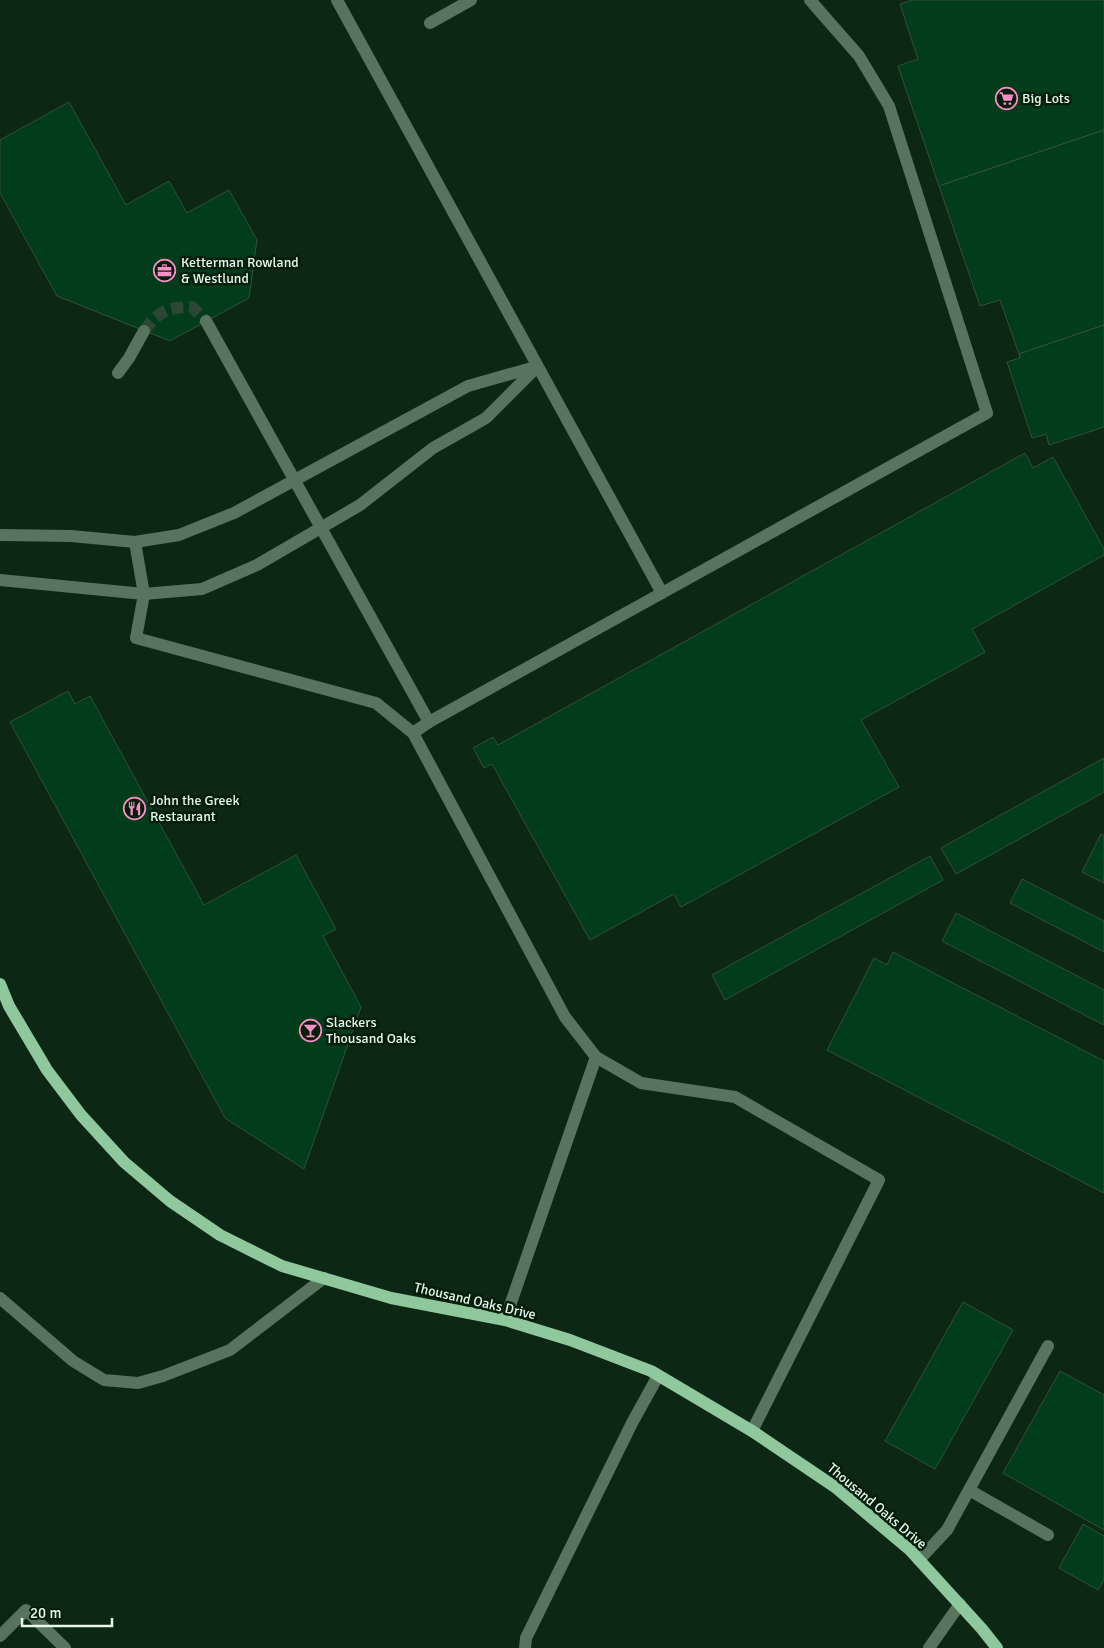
<svg xmlns="http://www.w3.org/2000/svg" width="1104" height="1648" font-family="Signika,sans-serif">
<style>
.building{fill:#023d1b;stroke:#344f3a}
.lines{fill:none;stroke-linecap:round;stroke-linejoin:round}
.minor-tunnel{stroke:#2e4635;stroke-width:12;stroke-dasharray:12 6;stroke-linecap:butt}
.minor{stroke:#58745e;stroke-width:12}
.major{stroke:#8ec89c;stroke-width:12}
.labels{text-anchor:middle;dominant-baseline:central;stroke-width:5;stroke-linejoin:round;paint-order:stroke}
.poi-label{font-size:14px;fill:#e7f7ea;stroke:#041e0c;text-anchor:start}
.street-label{font-size:14px;fill:#e7f7ea;stroke:#041e0c}
</style>
<rect width="100%" height="100%" fill="#0d2715"/>
<!-- building -->
<g class="building">
<path d="M913 0H1104V130L939 186 898 66 918 59 900 4Z"/>
<path d="M69 102 126 205 169 181 187 213 229 190 257 240 249 298 170 341 57 296 0 193V140Z"/>
<path d="M1104 130V325L1019 354 1000 300 980 306 939 186Z"/>
<path d="M1104 325V427L1049 445 1046 434 1032 438 1007 362 1020 358 1019 354Z"/>
<path d="M1025 453 1033 468 1053 457 1104 549V555L972 629 985 652 861 720 899 787 681 907 674 894 590 940 492 764 484 768 473 748 493 737 498 745Z"/>
<path d="M68 691 75 704 90 696 204 905 296 855 336 929 323 936 361 1007 304 1169 225 1118 10 722Z"/>
<path d="M1104 758V792L956 874 941 848Z"/>
<path d="M1101 834 1104 836V883L1082 872Z"/>
<path d="M930 856 943 880 725 1000 712 975Z"/>
<path d="M1022 879 1104 921V952L1010 903Z"/>
<path d="M956 913 1104 990V1025L942 941Z"/>
<path d="M893 952 1104 1061V1193L827 1050 874 958 887 965Z"/>
<path d="M963 1302 1013 1330 935 1469 885 1441Z"/>
<path d="M1060 1371 1104 1395V1530L1003 1473Z"/>
<path d="M1083 1524 1104 1536V1580L1098 1590 1059 1568Z"/>
</g>
<g class="lines">
<!-- minor-tunnel -->
<path class="minor-tunnel" d="M144 331C159 311 167 307 192 307L206 321"/>
<!-- minor -->
<g class="minor">
<path d="M337 0 662 593"/>
<path d="M430 23 471 0"/>
<path d="M206 321 429 722"/>
<path d="M118 373 129 358 144 331"/>
<path d="M0 535 71 536 135 542 179 535 234 513 468 386 535 367"/>
<path d="M135 542 144 594 136 638 376 703 413 733 565 1017 596 1057 641 1083 735 1097 879 1180 752 1431"/>
<path d="M0 580 144 594 202 589 257 565 360 505 433 448 486 418 537 367"/>
<path d="M413 733 429 722 987 413 889 106 859 56 810 0"/>
<path d="M0 1298 73 1361 104 1380 138 1383 163 1376 230 1350 324 1278"/>
<path d="M505 1320 596 1057"/>
<path d="M969 1490 1048 1535"/>
<path d="M919 1560 947 1530 1048 1346"/>
<path d="M0 1636 26 1610 65 1648"/>
<path d="M525 1648 526 1638 632 1423 658 1376"/>
<path d="M929 1648 960 1604"/>
</g>
<!-- major -->
<path class="major" d="M0 984 9 1006 47 1070 81 1115 124 1162 170 1201 220 1235 282 1266 391 1298 505 1320 570 1340 651 1371 752 1431 835 1487 910 1550 982 1629 997 1648"/>
</g>
<!-- icons -->
<defs>
<symbol id="supermarket-ring" viewBox="-11 -11 22 22"><circle r="9.5" fill="#041e0c" stroke="#fb8fc5" stroke-width="1.5"/><path d="M-6-5.5h2.5l.6 2H6L4.5 2H-2.5L-4.4-4H-6ZM-1.5 3.2a1.3 1.3 0 1 0 .1 0ZM3 3.2a1.3 1.3 0 1 0 .1 0Z" fill="#fb8fc5"/></symbol>
<symbol id="office-ring" viewBox="-11 -11 22 22"><circle r="9.5" fill="#041e0c" stroke="#fb8fc5" stroke-width="1.5"/><path d="M-6-3h4V-5.5h4V-3h4V5H-6ZM-1-4.5V-3h2v-1.5ZM-6 0V1H6V0Z" fill="#fb8fc5"/></symbol>
<symbol id="restaurant-ring" viewBox="-11 -11 22 22"><circle r="9.5" fill="#041e0c" stroke="#fb8fc5" stroke-width="1.5"/><path d="M-5-6h1v4h1v-4h1v4h1v-4h1v5L-1.5 .5V6h-2V.5L-5-1ZM5-6V6H3V1.5H1.5Q1.5-4 5-6Z" fill="#fb8fc5"/></symbol>
<symbol id="bar-ring" viewBox="-11 -11 22 22"><circle r="9.5" fill="#041e0c" stroke="#fb8fc5" stroke-width="1.5"/><path d="M-6-5H6L.8 .8V4.5H3.5V6h-7V4.5H-.8V.8Z" fill="#fb8fc5"/></symbol>
</defs>
<g fill-rule="evenodd">
<use href="#supermarket-ring" x="994" y="86" width="25" height="25"/>
<use href="#office-ring" x="152" y="258" width="25" height="25"/>
<use href="#restaurant-ring" x="122" y="796" width="25" height="25"/>
<use href="#bar-ring" x="298" y="1018" width="25" height="25"/>
</g>
<g class="labels">
<!-- poi labels -->
<g class="poi-label">
<text x="1022" y="98">Big Lots</text>
<text x="181" y="262">Ketterman Rowland<tspan x="181" dy="16">&amp; Westlund</tspan></text>
<text x="150" y="800">John the Greek<tspan x="150" dy="16">Restaurant</tspan></text>
<text x="326" y="1022">Slackers<tspan x="326" dy="16">Thousand Oaks</tspan></text>
</g>
<!-- street labels -->
<g class="street-label">
<text transform="translate(475 1301) rotate(13)">Thousand Oaks Drive</text>
<text transform="translate(877 1506) rotate(40)">Thousand Oaks Drive</text>
</g>
</g>
<!-- scale -->
<path d="M22 1618v8h90v-8" fill="none" stroke="#e7f7ea" stroke-width="2.5"/>
<text x="30" y="1618" font-size="15" fill="#e7f7ea" stroke="#041e0c" stroke-width="4" paint-order="stroke">20 m</text>
</svg>
